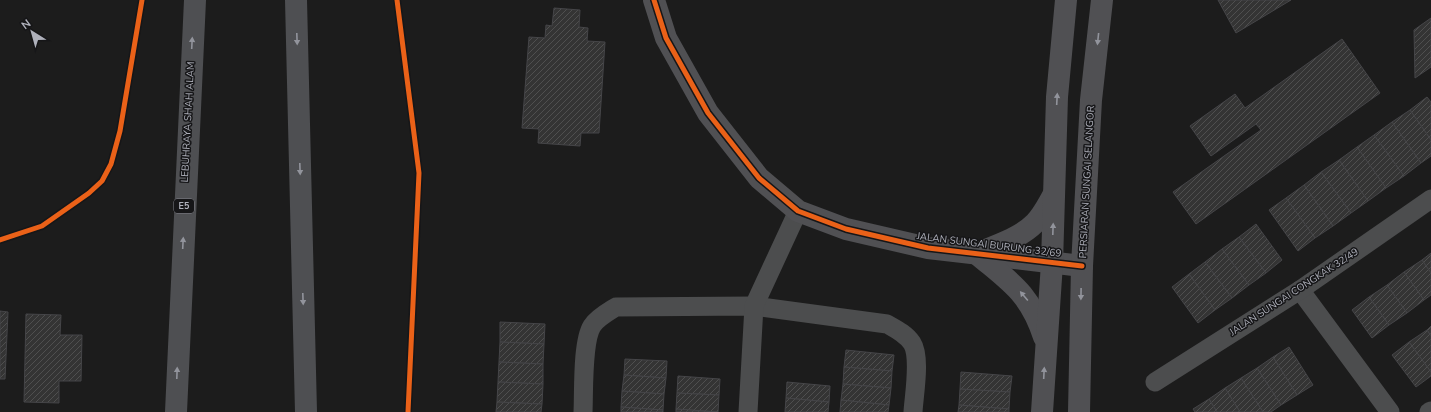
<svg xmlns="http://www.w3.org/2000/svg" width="1431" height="412" font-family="'Nunito Sans',sans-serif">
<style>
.building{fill:url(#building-hatch);stroke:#454548}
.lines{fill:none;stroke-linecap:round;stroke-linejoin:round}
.street{stroke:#4c4d4e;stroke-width:19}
.secondary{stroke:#505053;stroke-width:22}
.highway{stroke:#4e4f52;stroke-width:22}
.cycleway-casing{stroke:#161618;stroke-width:8}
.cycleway{stroke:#ea6118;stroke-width:5}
.oneway{fill:#92949c}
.labels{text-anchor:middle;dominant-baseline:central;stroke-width:3;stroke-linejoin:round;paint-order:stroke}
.shield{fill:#161618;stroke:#81828a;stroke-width:1}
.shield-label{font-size:9px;font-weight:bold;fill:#afb1bb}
.street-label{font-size:10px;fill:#afb1bb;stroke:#161618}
</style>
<defs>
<pattern id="building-hatch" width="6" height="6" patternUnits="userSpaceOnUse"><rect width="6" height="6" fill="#343434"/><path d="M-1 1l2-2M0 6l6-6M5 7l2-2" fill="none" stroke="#4f4f4f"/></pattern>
</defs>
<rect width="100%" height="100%" fill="#1c1c1c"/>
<!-- building -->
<g class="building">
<path d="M1218 0H1291L1236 33Z"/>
<path d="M554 8 580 10 579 27 588 28 587 41 605 42 599 133H581L580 146 538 143 539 129 522 128 529 37 545 38 546 25 552 26Z"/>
<path d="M1431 18V67L1415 78 1414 30Z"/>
<path d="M1342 39 1380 93 1196 224 1173 192 1261 130 1256 124 1211 156 1190 126 1235 94 1245 108Z"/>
<path d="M1427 97 1431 102V140L1410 110Z"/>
<path d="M1410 110 1431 140V156L1421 163 1392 122Z"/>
<path d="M1392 122 1421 163 1404 176 1374 135Z"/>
<path d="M1374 135 1404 176 1386 188 1357 147Z"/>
<path d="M1357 147 1386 188 1368 201 1339 160Z"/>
<path d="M1339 160 1368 201 1351 213 1321 172Z"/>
<path d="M1321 172 1351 213 1333 226 1304 185Z"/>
<path d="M1304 185 1333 226 1315 238 1286 198Z"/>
<path d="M1286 198 1315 238 1298 251 1269 210Z"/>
<path d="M1256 224 1282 260 1266 273 1239 237Z"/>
<path d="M1239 237 1266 273 1249 285 1222 249Z"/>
<path d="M1222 249 1249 285 1232 298 1205 262Z"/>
<path d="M1431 253V273L1422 260Z"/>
<path d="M1422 260 1431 273V295L1424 300 1404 272Z"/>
<path d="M1205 262 1232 298 1215 310 1189 274Z"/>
<path d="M1404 272 1424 300 1407 313 1387 285Z"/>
<path d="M1189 274 1215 310 1198 323 1172 287Z"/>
<path d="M1387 285 1407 313 1389 325 1369 297Z"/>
<path d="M1369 297 1389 325 1372 338 1352 310Z"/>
<path d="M0 311 8 312 5 379H0Z"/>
<path d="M26 314 61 315 60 335H82L81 381H59V403L24 402Z"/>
<path d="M500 322 545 324 544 344 500 342Z"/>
<path d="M1431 326V336L1427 330Z"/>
<path d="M1427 330 1431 336V372L1409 342Z"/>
<path d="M500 342 544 344 543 364 499 362Z"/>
<path d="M1409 342 1431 372V376L1416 387 1392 355Z"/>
<path d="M1289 347 1313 385 1297 395 1273 357Z"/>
<path d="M846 350 894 355 892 371 844 367Z"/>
<path d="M1273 357 1297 395 1281 405 1257 368Z"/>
<path d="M625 359 667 361 666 378 624 375Z"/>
<path d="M499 362 543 364V384L498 382Z"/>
<path d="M844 367 892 371 891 388 843 384Z"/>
<path d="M1257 368 1281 405 1271 412H1263L1241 378Z"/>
<path d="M961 372 1012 376 1010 392 960 389Z"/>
<path d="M624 375 666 378 664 394 622 391Z"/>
<path d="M678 376 720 379 719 395 677 393Z"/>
<path d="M1241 378 1263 412H1240L1225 388Z"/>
<path d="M498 382 543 384 542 404 497 402Z"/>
<path d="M787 382 830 386 829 402 786 398Z"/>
<path d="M843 384 891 388 889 405 841 400Z"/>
<path d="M1225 388 1240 412H1217L1209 399Z"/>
<path d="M960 389 1010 392 1009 409 959 405Z"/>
<path d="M622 391 664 394 663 410 621 407Z"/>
<path d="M677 393 719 395 718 412 676 409Z"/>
<path d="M786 398 829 402 828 412H785Z"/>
<path d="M1209 399 1217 412H1195L1193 409Z"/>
<path d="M841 400 889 405 888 412H840Z"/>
<path d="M497 402 542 404 541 412H496Z"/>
<path d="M959 405 1009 409V412H958Z"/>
<path d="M621 407 663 410V412H621Z"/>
<path d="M676 409 718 412H676Z"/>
</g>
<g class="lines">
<!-- street -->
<g class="street">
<path d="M1300 290 1390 412"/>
<path d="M1155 382 1300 290 1431 199"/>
<path d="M583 412C584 392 582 342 592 326 597 318 608 312 616 307L754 306 887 324C896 329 906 334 912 343 921 357 914 395 913 412"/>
<path d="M748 412 754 306 798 211"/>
<path d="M1429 412 1431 411"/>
</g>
<!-- secondary -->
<g class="secondary">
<path d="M654 0 666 38 708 113 759 178 798 211 846 229 928 248 1082 266"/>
<path d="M1044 337C1030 293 1010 282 977 254 996 245 1019 239 1035 223 1043 215 1048 204 1054 194"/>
<path d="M1042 412 1052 263 1057 97 1066 0"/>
<path d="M1079 412 1082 266 1091 100 1102 0"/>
</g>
<!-- highway -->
<g class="highway">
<path d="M296 0 306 412"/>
<path d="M176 412 195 0"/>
</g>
<defs>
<g id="cycleway">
<path d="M397 0 419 173 408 412"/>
<path d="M654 0 666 38 708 113 759 178 798 211 846 229 928 248 1082 266"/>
<path d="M0 240 42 226 89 193 102 181 111 164 120 131 142 0"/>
</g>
</defs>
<!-- cycleway casing -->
<use href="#cycleway" class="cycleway-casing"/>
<!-- cycleway -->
<use href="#cycleway" class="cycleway"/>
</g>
<!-- one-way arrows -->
<defs><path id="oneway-solid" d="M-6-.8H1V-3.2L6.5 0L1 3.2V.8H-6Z"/></defs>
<g class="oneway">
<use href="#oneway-solid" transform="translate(297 39) rotate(88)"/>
<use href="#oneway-solid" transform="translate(1098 39) rotate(96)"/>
<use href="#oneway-solid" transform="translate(192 43) rotate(-87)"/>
<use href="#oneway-solid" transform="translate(1057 99) rotate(-87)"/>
<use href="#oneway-solid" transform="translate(300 169) rotate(88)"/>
<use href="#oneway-solid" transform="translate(1053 229) rotate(-88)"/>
<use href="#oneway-solid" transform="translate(183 243) rotate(-87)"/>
<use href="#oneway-solid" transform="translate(1081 294) rotate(91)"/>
<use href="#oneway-solid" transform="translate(1024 296) rotate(-130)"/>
<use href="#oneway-solid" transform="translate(303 299) rotate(88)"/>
<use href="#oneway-solid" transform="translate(177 373) rotate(-88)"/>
<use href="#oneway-solid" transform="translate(1044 373) rotate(-87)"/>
</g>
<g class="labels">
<!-- shield labels -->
<rect class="shield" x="174" y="199" width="20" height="14" rx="3"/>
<g class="shield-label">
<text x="184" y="206">E5</text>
</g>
<!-- street labels -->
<g class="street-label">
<text transform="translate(188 122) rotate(-87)">LEBUHRAYA SHAH ALAM</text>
<text transform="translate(1087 182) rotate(-87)">PERSIARAN SUNGAI SELANGOR</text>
<text transform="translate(989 245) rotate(7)">JALAN SUNGAI BURUNG 32/69</text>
<text transform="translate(1294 292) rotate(-33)">JALAN SUNGAI CONGKAK 32/49</text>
</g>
</g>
<!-- north arrow -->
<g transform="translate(32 32) rotate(323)" stroke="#161618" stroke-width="3" paint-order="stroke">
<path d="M0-3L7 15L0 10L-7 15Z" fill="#afb1bb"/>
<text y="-6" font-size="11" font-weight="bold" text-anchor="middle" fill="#afb1bb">N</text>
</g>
</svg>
